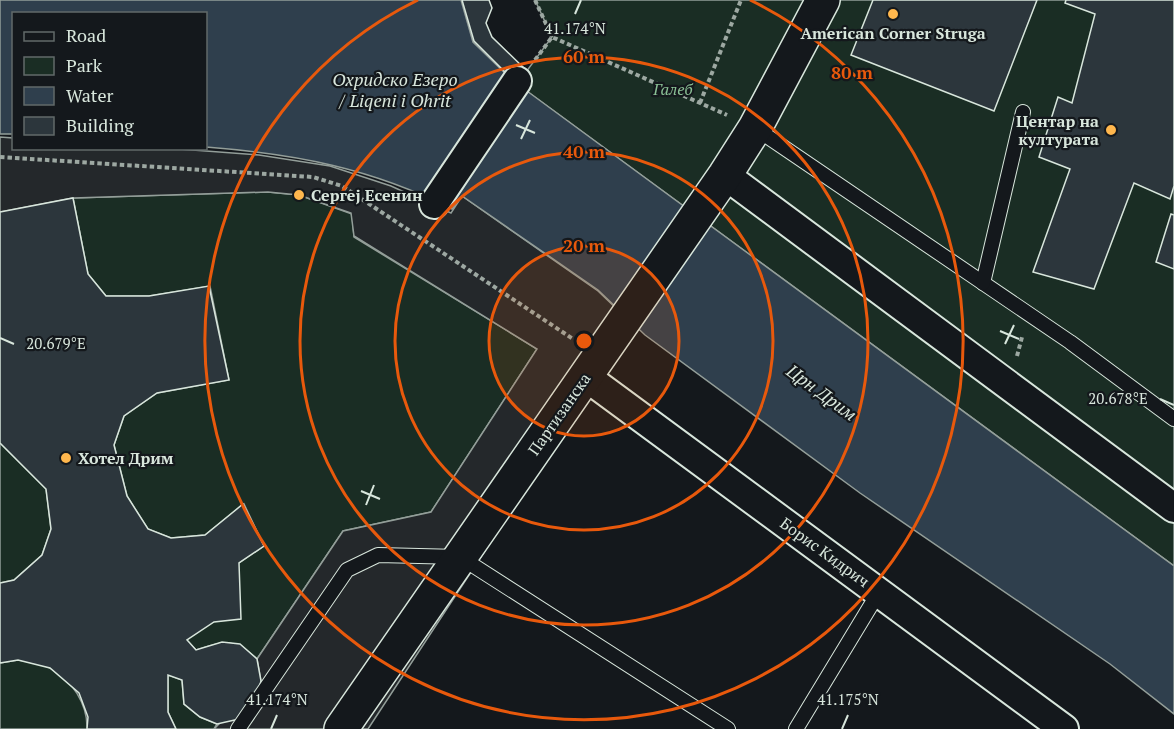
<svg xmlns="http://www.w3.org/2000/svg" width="1174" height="729" font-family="'PT Serif',serif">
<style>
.green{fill:#1a2d24;stroke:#939e99;stroke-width:1.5}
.parking{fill:#24282b;stroke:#939e99;stroke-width:1.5}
.water{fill:#2f3f4d;stroke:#939e99;stroke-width:1.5}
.building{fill:#2c363c;stroke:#d8e6dc;stroke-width:1.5}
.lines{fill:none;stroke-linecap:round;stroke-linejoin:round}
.lane-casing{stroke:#d8e6dc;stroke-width:16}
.street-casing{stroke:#d8e6dc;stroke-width:32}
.secondary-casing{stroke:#d8e6dc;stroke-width:36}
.path{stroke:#9da8a2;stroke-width:4;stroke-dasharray:4.5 3;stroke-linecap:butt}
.lane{stroke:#14181c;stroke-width:14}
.street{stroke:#14181c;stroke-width:28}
.secondary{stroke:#14181c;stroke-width:33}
.ticks{fill:none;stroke:#d8e6dc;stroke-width:2}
.ring{fill:none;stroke:#e8590c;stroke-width:3}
.poi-dot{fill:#ffb74d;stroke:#14181c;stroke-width:2}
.labels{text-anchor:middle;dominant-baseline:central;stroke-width:4.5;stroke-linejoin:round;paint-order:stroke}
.poi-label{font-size:16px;font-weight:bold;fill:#d8e6dc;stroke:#14181c;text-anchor:start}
.park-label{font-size:16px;font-style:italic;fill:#8ac095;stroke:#14181c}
.street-label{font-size:16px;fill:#d8e6dc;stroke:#14181c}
.water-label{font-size:18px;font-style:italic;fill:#d8e6dc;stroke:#14181c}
.ticks-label{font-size:15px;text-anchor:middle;fill:#d8e6dc;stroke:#14181c;stroke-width:4.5;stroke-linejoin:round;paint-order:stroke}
.centre{fill:#e8590c;stroke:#14181c;stroke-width:3}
.ring-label{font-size:18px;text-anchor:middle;font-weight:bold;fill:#e8590c;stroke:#14181c;stroke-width:4.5;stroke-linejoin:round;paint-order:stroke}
</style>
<rect width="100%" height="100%" fill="#14181c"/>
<!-- green -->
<g class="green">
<path d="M535 0H1174V566L517 84 552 37Z"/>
<path d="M268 192 299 195 352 214 354 237 537 349 431 512 343 531 257 659C233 637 225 641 196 650L187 640 239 563 264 546 244 504 205 535 171 538 148 529 127 496 114 445 124 416 157 393 229 380 210 286 149 296H106L88 274 73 198Z"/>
<path d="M0 443 46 489 51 529 42 555 14 580 0 583Z"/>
<path d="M18 660C28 662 41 663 50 668 72 679 88 705 87 729H0V663Z"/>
<path d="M168 675 182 680 184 704 200 717 217 724 214 729H176L168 712Z"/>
</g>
<!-- parking -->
<path class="parking" d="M0 137 13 138 14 148 179 149 259 155 330 166 391 186 451 213 462 196 598 291 620 312 595 383 368 729H214L261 681 257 659 343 531 431 512 537 349 354 236 351 213 299 195 268 192 73 198 0 212Z"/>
<!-- water -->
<path class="water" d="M0 0H461L473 42 512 80 1174 566V714L1110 664 860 493 645 335 598 290 462 196 452 209C371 168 295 154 206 147V14H14L13 134H0Z"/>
<!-- building -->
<g class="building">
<path d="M462 0H489L492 8 486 23 492 37 525 69 515 82 474 41Z"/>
<path d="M873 0H1037L994 111 851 55Z"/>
<path d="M1066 0H1174V186L1170 199 1134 183 1094 289 1033 272 1070 169 1039 157 1058 97 1072 103 1095 14 1065 3Z"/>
<path d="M73 198 88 274 106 296H149L209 286 229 380 157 393 124 416 114 445 127 496 148 529 171 538 205 535 243 504 264 546 239 563 241 619 214 622 187 640 196 650 222 642 240 644 257 659 261 681 255 703 239 719 217 724 200 717 184 704 182 680 168 675V712L176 729H87L88 717 79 693 50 668 18 660 0 663V583L14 580 42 555 51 529 46 489 0 443V212Z"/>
<path d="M1171 214 1174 215V269L1156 262Z"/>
</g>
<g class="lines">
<defs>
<g id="lane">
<path d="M755 128 1070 342 1174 419"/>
<path d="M983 283 1023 112"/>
<path d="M238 729 347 570 378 555 460 557 728 729"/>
<path d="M796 729 879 592"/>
</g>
<g id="street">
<path d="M725 175 1174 508"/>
<path d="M434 204 517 81"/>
<path d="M585 376 1064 729"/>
</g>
<path id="secondary" d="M341 729 725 175 755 128 823 0"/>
</defs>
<!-- lane casing -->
<use href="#lane" class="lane-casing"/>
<!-- street casing -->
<use href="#street" class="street-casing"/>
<!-- secondary casing -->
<use href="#secondary" class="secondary-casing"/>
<!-- path -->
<g class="path">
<path d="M535 0 552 37"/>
<path d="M535 60 552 37 727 115"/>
<path d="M700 103 741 0"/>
<path d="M0 157 313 177 342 186 573 339"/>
<path d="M1017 356 1022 337"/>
</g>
<!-- lane -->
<use href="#lane" class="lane"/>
<!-- street -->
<use href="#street" class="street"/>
<!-- secondary -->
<use href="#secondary" class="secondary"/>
</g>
<!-- ticks -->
<path class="ticks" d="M575 14 581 0M516 125 535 133M521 139 530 120M1000 331 1019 339M0 338 14 344M1005 344 1014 325M1160 399 1174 405M361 491 380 499M366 505 374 485M271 729 277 715M842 729 848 715"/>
<!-- distance rings -->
<circle cx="584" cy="341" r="95" fill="#e8590c" fill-opacity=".12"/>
<g class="ring">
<circle cx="584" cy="341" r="95"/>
<circle cx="584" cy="341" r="189"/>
<circle cx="584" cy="341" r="284"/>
<path d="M750 0A379 379 0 1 1 418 0"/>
</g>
<!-- markers -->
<g class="poi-dot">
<circle cx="893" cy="14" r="6"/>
<circle cx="1111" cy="130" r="6"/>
<circle cx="299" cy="195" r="6"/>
<circle cx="66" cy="458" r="6"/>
</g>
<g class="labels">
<!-- poi labels -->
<g class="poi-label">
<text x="893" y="33" text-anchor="middle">American Corner Struga</text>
<text x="1099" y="121" text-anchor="end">Центар на<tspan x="1099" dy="18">културата</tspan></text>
<text x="311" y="195">Сергеј Есенин</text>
<text x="78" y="458">Хотел Дрим</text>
</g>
<!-- park labels -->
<g class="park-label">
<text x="673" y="89">Галеб</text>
</g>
<!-- street labels -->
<g class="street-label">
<text transform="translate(559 414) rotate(-55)">Партизанска</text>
<text transform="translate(825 552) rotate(36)">Борис Кидрич</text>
</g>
<!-- water labels -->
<g class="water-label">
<text x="395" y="79">Охридско Езеро<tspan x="395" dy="21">/ Liqeni i Ohrit</tspan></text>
<text transform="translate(822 392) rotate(36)">Црн Дрим</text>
</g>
</g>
<g class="ticks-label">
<text x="575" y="34">41.174°N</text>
<text x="56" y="349">20.679°E</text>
<text x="1118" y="404">20.678°E</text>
<text x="277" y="705">41.174°N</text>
<text x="848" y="705">41.175°N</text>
</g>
<circle cx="584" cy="341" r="9" class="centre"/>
<g class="ring-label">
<text x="584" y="63">60 m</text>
<text x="852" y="79">80 m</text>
<text x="584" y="158">40 m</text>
<text x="584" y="252">20 m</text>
</g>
<!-- legend -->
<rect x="12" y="12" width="195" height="138" fill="#14181c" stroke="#626a69" stroke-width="1.5"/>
<rect x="24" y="32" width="30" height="9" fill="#14181c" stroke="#626a69" stroke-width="1.5"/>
<text x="66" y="42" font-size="18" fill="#d8e6dc">Road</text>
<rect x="24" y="57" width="30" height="18" fill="#1a2d24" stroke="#626a69" stroke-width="1.5"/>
<text x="66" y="72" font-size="18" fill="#d8e6dc">Park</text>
<rect x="24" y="87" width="30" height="18" fill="#2f3f4d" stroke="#626a69" stroke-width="1.5"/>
<text x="66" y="102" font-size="18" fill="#d8e6dc">Water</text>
<rect x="24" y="117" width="30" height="18" fill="#2c363c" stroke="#626a69" stroke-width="1.5"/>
<text x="66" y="132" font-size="18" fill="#d8e6dc">Building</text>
</svg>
